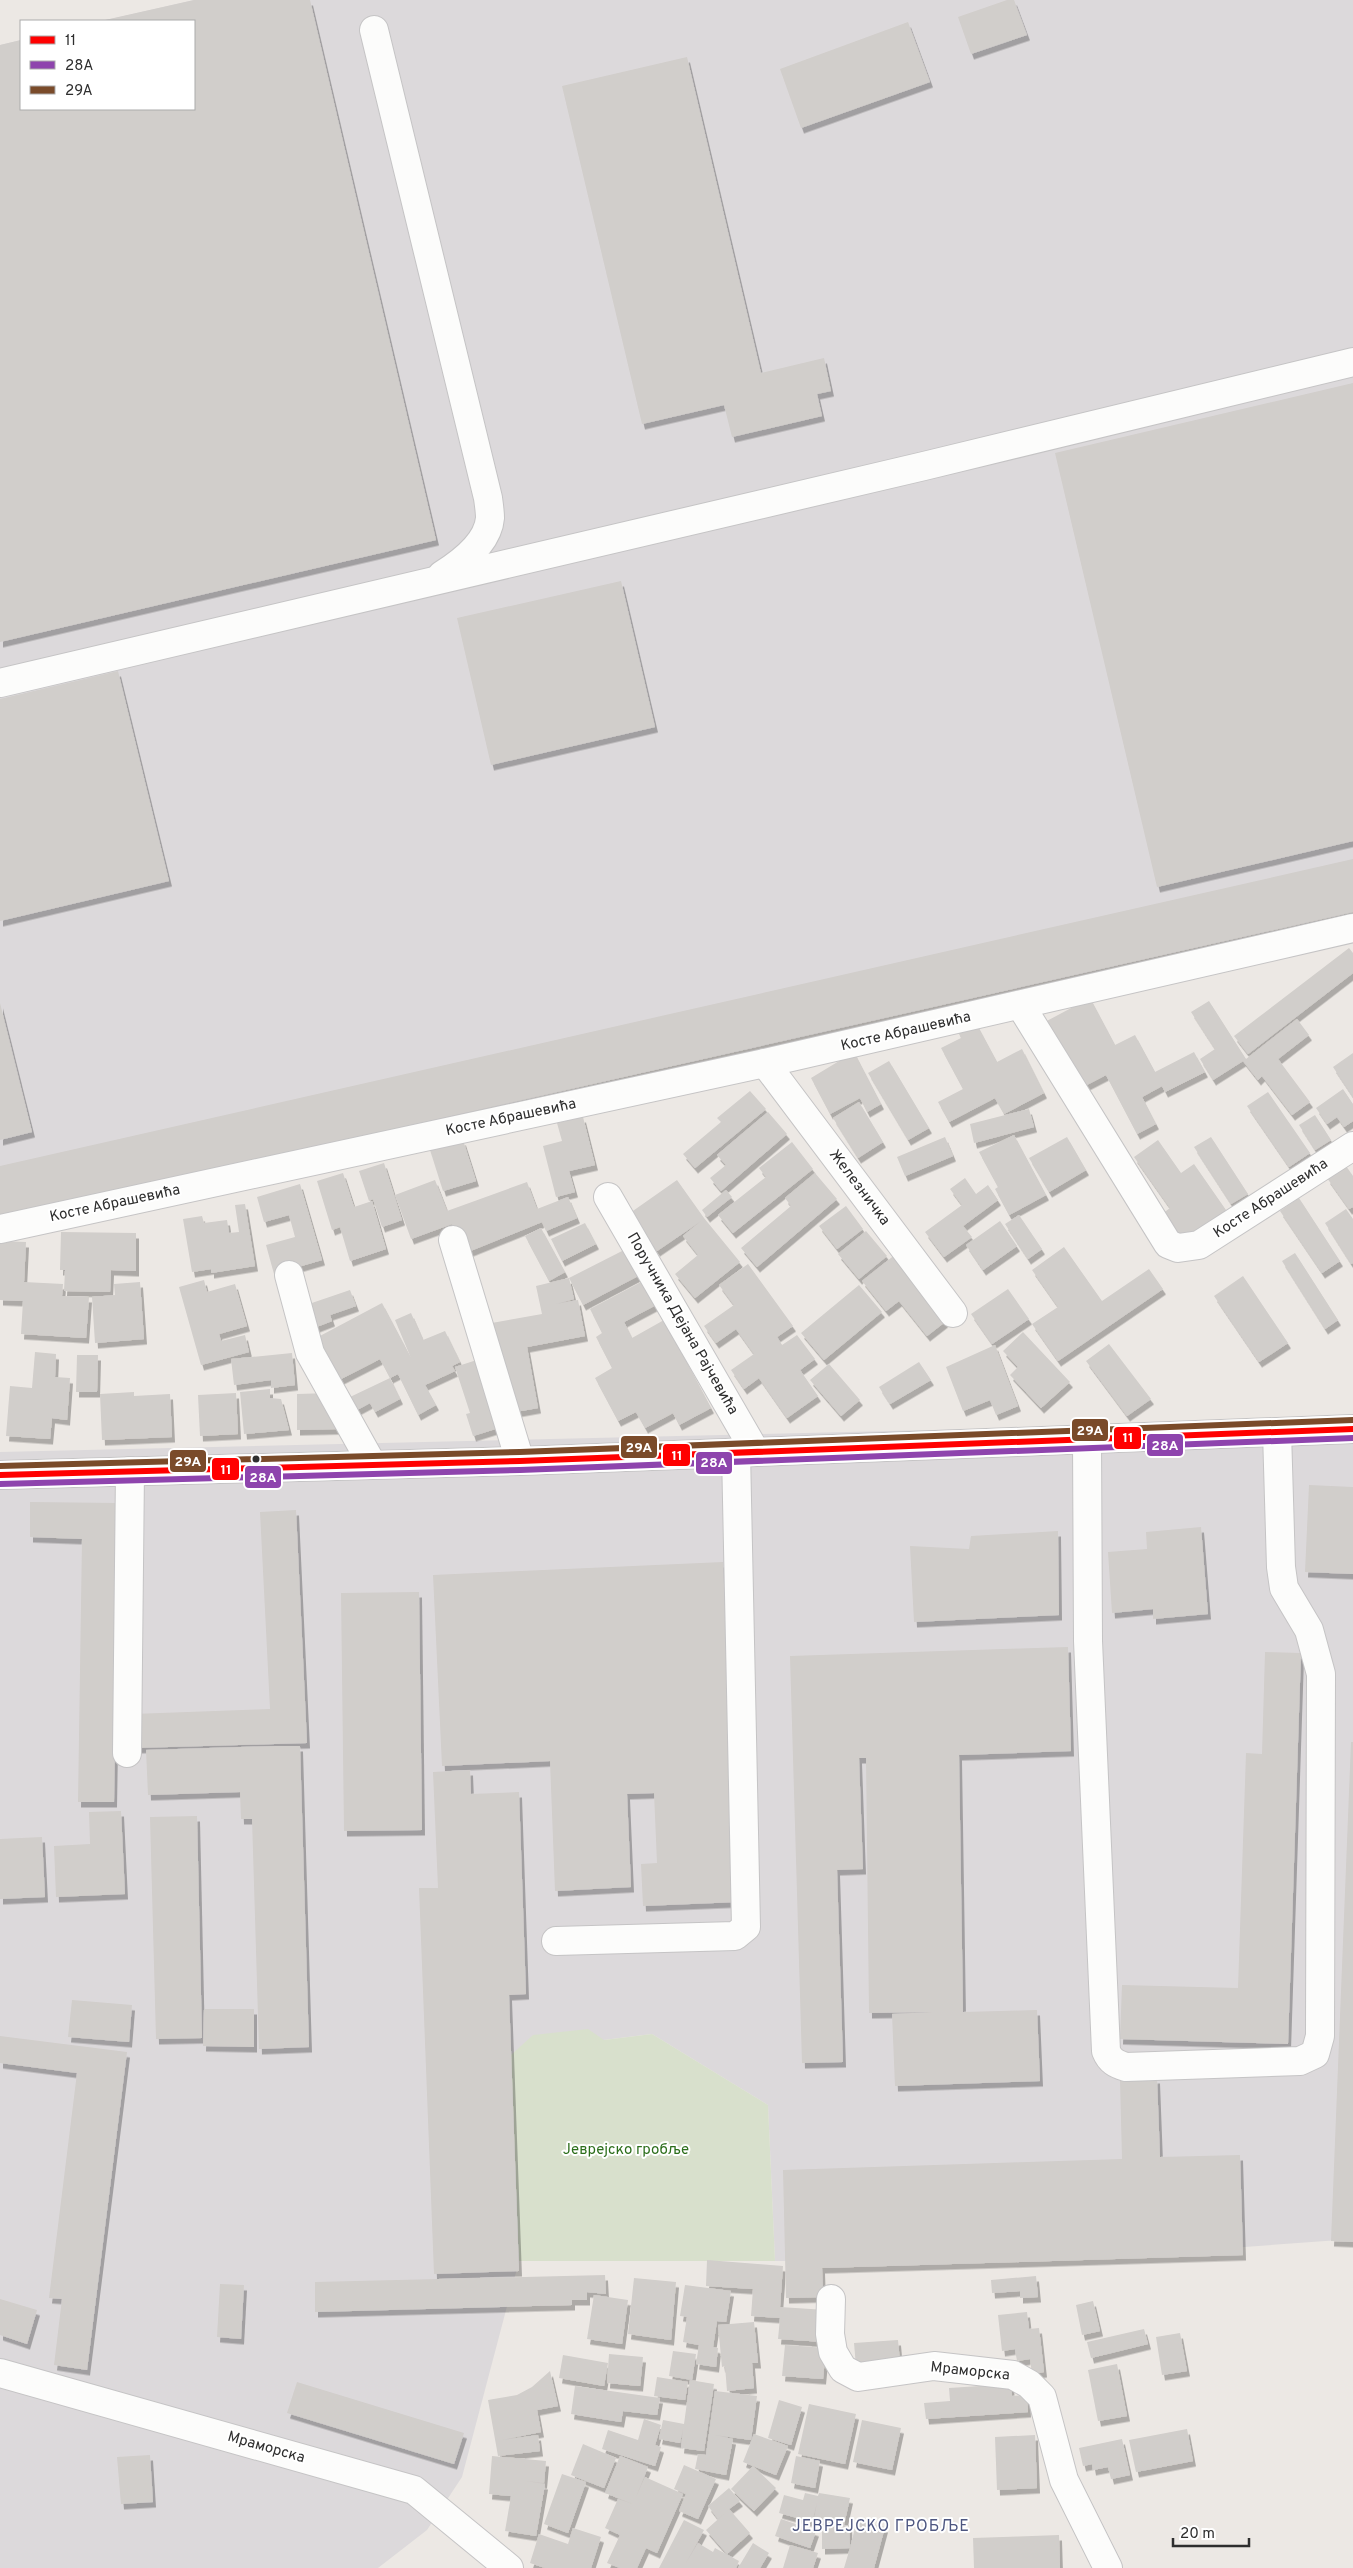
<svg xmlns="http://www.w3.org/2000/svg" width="1353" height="2568" font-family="Overpass,sans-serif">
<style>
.industrial{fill:#dcd9db}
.cemetery{fill:#d8e0cc}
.building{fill:#d1cecb;filter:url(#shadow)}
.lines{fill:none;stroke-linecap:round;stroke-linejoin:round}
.minor-casing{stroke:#c5c4c5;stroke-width:30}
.minor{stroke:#fcfcfb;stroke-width:28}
.bus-1-casing{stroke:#fff;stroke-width:10}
.bus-2-casing{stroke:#fff;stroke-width:10}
.bus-3-casing{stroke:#fff;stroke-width:10}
.bus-1{stroke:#f00;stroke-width:6}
.bus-2{stroke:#8e44ad;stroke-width:6}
.bus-3{stroke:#7a4b2a;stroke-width:6}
.bus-dot{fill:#2e2e2e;stroke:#fff;stroke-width:2}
.labels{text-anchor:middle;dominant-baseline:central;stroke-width:4;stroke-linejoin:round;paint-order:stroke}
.street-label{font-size:15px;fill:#2e2e2e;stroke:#fff}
.park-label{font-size:15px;fill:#2c6e1b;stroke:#fff}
.neighbourhood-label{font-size:16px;letter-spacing:1px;fill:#4d5680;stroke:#fff}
.line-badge{stroke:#fff;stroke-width:2}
.badge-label{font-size:14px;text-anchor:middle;font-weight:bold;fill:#fff}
</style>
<defs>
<filter id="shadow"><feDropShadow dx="3" dy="5.5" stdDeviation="0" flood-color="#0004"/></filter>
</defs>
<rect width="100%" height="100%" fill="#ece8e4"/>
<!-- industrial -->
<g class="industrial">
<path d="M194 0H1353V912L0 1218V45L21 40V109H194V21H102Z"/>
<path d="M1353 1420V2239L1231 2248 895 2261H775L768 2105 652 2034 604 2040 519 2261 462 2477 427 2530 378 2568H0V1452Z"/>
</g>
<!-- cemetery -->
<path class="cemetery" d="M588 2029 604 2040 652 2034 768 2105 775 2261H519L511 2055 533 2035Z"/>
<!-- building -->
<g class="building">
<path d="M194 0H310L436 540 0 642V45L21 40V109H194V21L105 20Z"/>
<path d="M1007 0H1014L1027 35 971 54 958 17Z"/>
<path d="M908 22 930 82 801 128 780 69Z"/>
<path d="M687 57 761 373 824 358 831 391 817 394 822 416 732 437 724 405 642 424 562 86Z"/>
<path d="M1353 383V841L1157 887 1055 453Z"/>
<path d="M621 581 655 727 491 765 457 618Z"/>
<path d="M118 671 169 881 0 921V699Z"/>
<path d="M1353 859V912L0 1218V1166Z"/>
<path d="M1349 948 1353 953V973L1248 1054 1234 1036Z"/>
<path d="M1090 998 1115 1045 1135 1035 1155 1072 1194 1052 1205 1072 1165 1092 1162 1086 1142 1097 1156 1124 1137 1134 1106 1075 1077 1090 1043 1023Z"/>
<path d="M1209 1001 1246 1059 1297 1019 1309 1035 1278 1059 1310 1102 1292 1115 1262 1076 1258 1080 1243 1061 1213 1080 1200 1059 1215 1049 1191 1012Z"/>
<path d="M0 1003 32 1132 0 1140Z"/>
<path d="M975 1021 997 1062 1022 1049 1044 1093 1004 1114 995 1098 949 1122 938 1102 963 1089 941 1048 961 1038 957 1030Z"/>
<path d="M854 1052 881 1104 867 1112 860 1098 830 1114 811 1078Z"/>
<path d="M1353 1053V1097L1333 1067Z"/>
<path d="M889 1061 929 1128 908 1140 868 1073Z"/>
<path d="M1343 1089 1353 1104V1121L1344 1127 1337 1117 1327 1124 1316 1108Z"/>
<path d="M750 1091 766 1109 695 1168 683 1154 721 1122 717 1118Z"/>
<path d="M1268 1092 1310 1153 1289 1167 1247 1106Z"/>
<path d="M859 1102 883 1142 858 1158 833 1118Z"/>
<path d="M1029 1109 1034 1127 974 1143 970 1124Z"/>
<path d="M768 1112 787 1134 721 1191 710 1178 726 1165 717 1155Z"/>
<path d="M1315 1115 1331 1140 1315 1150 1299 1125Z"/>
<path d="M583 1117 595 1165 569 1171 575 1192 556 1197 543 1146 562 1141 557 1123Z"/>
<path d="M1014 1135 1046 1195 1009 1215 995 1189 998 1187 979 1152Z"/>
<path d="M945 1137 953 1156 905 1176 897 1157Z"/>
<path d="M1067 1137 1086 1170 1049 1192 1029 1158Z"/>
<path d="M1211 1137 1248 1194 1231 1204 1194 1147Z"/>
<path d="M463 1140 476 1181 443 1191 430 1150Z"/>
<path d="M1158 1140 1181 1173 1194 1164 1226 1210 1181 1242 1162 1214 1170 1208 1134 1157Z"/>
<path d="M792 1142 813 1169 733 1233 718 1215 766 1177 759 1168Z"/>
<path d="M384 1163 402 1220 382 1227 373 1199 369 1201 359 1171Z"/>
<path d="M1346 1166 1353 1176V1207L1349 1209 1327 1178Z"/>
<path d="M343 1173 354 1207 372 1201 386 1249 350 1261 340 1227 332 1230 317 1181Z"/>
<path d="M815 1173 837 1199 757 1267 741 1248 791 1206 785 1198Z"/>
<path d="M965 1178 976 1194 988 1185 998 1200 963 1226 972 1237 944 1257 925 1232 962 1205 950 1189Z"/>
<path d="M435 1180 447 1211 527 1182 537 1209 568 1197 577 1218 546 1231 542 1222 463 1254 452 1224 411 1239 395 1195Z"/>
<path d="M677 1180 704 1218 740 1262 695 1298 675 1274 698 1255 683 1236 701 1221 657 1251 630 1213Z"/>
<path d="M300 1184 322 1260 274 1274 266 1245 295 1237 289 1215 264 1222 257 1197Z"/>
<path d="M726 1190 732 1197 707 1217 702 1210Z"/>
<path d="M1299 1198 1340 1261 1322 1273 1280 1211Z"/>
<path d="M245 1204 255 1266 211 1273V1269L192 1272 183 1219 202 1216 204 1223 227 1220 229 1233 239 1232 235 1205Z"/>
<path d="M846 1206 863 1229 837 1249 819 1226Z"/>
<path d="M1346 1209 1353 1219V1263L1351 1264 1325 1223Z"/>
<path d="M1019 1215 1042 1249 1028 1259 1005 1224Z"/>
<path d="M1000 1221 1017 1246 983 1270 966 1245Z"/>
<path d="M585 1223 596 1244 562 1261 551 1239Z"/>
<path d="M541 1228 565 1272 549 1281 525 1236Z"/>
<path d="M866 1231 887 1256 859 1279 838 1254Z"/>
<path d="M61 1232 136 1233V1271L111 1270 110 1292 64 1291 65 1270H60Z"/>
<path d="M0 1241 26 1242 24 1282 63 1284 62 1296 89 1297 86 1338 21 1334 23 1301 0 1300Z"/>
<path d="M1064 1247 1102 1301 1149 1269 1163 1289 1058 1361 1032 1324 1058 1307 1032 1270Z"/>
<path d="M626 1249 640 1275 583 1305 569 1278Z"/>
<path d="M901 1250 945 1322 927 1336 899 1301 886 1311 862 1281Z"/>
<path d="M1295 1253 1338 1320 1325 1329 1282 1261Z"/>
<path d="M748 1264 793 1326 777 1337 782 1345 797 1335 815 1359 800 1370 818 1396 787 1418 759 1378 744 1389 731 1370 754 1354 736 1329 716 1343 704 1326 734 1305 719 1285Z"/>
<path d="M1243 1276 1288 1343 1259 1362 1214 1296Z"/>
<path d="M569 1278 574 1299 556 1304 578 1300 585 1336 527 1347 538 1408 510 1413 486 1324 542 1314 536 1286Z"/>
<path d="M204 1280 207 1292 235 1284 247 1326 219 1334 221 1341 245 1335 249 1352 201 1365 179 1287Z"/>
<path d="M643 1281 656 1305 624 1322 632 1338 664 1320 711 1408 679 1425 673 1413 645 1428 636 1412 618 1421 595 1378 612 1368 596 1337 602 1333 590 1309Z"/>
<path d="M140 1282 144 1339 95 1343 92 1297 115 1295 114 1284Z"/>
<path d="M859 1285 882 1312 824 1360 801 1333Z"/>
<path d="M1008 1289 1029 1319 992 1344 971 1314Z"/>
<path d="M350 1290 356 1306 330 1315 332 1321 314 1328 306 1305Z"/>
<path d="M382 1303 411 1358 395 1320 411 1313 423 1340 445 1331 460 1362 452 1366 455 1371 425 1385 436 1405 418 1415 398 1374 390 1378 380 1359 341 1379 318 1337Z"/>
<path d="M1023 1332 1070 1382 1041 1408 1010 1375 1018 1367 1003 1351Z"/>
<path d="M1109 1344 1151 1399 1127 1416 1086 1361Z"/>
<path d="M995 1345 1018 1406 996 1415 990 1400 963 1411 946 1367Z"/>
<path d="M35 1352 56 1354 55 1377 70 1378 67 1420 52 1418 50 1439 6 1436 10 1386 32 1388Z"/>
<path d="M292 1353 295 1385 271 1388V1380L234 1385 231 1359Z"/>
<path d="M77 1355H98L97 1392H76Z"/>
<path d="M483 1358 505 1426 473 1436 466 1414 470 1413 455 1367Z"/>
<path d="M919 1362 931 1380 890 1404 879 1387Z"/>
<path d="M829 1364 860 1400 841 1416 810 1380Z"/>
<path d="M390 1378 400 1399 375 1412 370 1403 357 1410 350 1397Z"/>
<path d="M270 1389V1398L281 1399 289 1430 244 1434 240 1392Z"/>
<path d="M134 1392V1396L170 1394 172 1437 102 1440 100 1394Z"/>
<path d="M236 1393 238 1434 200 1436 198 1395Z"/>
<path d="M330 1393 338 1429 297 1430V1394Z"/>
<path d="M1309 1485 1353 1487V1574L1305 1572Z"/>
<path d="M30 1502 119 1503 114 1802H78L82 1539 30 1537Z"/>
<path d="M296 1510 307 1743 134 1748 133 1714 270 1709 260 1512Z"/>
<path d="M1201 1527 1208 1614 1153 1619V1609L1112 1613 1108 1552 1147 1549 1146 1532Z"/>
<path d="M1058 1531 1059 1615 914 1622 910 1546 969 1549 971 1536Z"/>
<path d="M723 1562 738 1902 643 1906 641 1864 657 1863 654 1793 627 1794 631 1887 555 1891 550 1761 442 1766 433 1575Z"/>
<path d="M419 1592 422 1830 344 1831 341 1593Z"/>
<path d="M1068 1647 1071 1751 959 1755 963 2012 1037 2010 1040 2081 895 2086 892 2014 932 2012 869 2013 866 1758H859L863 1869 837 1870 843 2062 802 2063 790 1656Z"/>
<path d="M1265 1652 1301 1653 1288 2044 1120 2039 1122 1985 1238 1988 1246 1753 1262 1754Z"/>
<path d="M1351 1742H1353V2242L1331 2241Z"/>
<path d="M276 1746H300L309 2047 259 2049 252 1819H241L240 1792 148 1795 146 1750Z"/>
<path d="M470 1770 471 1794 519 1792 526 1994 509 1995 519 2271 434 2274 419 1888H438L433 1772Z"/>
<path d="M121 1811 125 1894 56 1897 54 1846 90 1844 89 1812Z"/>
<path d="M197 1816 202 2038 156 2039 150 1817Z"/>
<path d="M42 1837 45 1897 0 1899V1839Z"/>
<path d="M72 2000 132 2005 129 2042 68 2037Z"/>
<path d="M204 2009H254V2047L203 2046Z"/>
<path d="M0 2036 127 2052 87 2370 54 2365 62 2299 49 2298 77 2073 0 2063Z"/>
<path d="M1157 2078 1160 2157 1240 2155 1243 2255 822 2268 823 2297 786 2298 783 2170 1122 2159 1120 2080Z"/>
<path d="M707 2260 783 2266 780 2307 826 2310 824 2342 778 2339 780 2318 751 2316 753 2289 706 2286Z"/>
<path d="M605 2275 606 2294 587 2292V2300H572V2305L315 2312V2282Z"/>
<path d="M1036 2276 1038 2297 1020 2298V2291L992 2293 991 2280Z"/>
<path d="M634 2278 676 2282 671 2340 628 2334Z"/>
<path d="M220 2284 244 2285 241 2339 217 2337Z"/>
<path d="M685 2285 731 2291 726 2322 717 2321 713 2347 718 2348 716 2367 696 2364 699 2345 683 2342 687 2317 680 2316Z"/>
<path d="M594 2295 628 2300 622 2344 587 2339Z"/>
<path d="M0 2299 37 2310 27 2344 0 2335Z"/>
<path d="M1093 2301 1100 2331 1082 2335 1076 2305Z"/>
<path d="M1027 2312 1029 2329 1039 2328 1044 2372 1032 2374 1030 2359 1017 2361 1015 2349 1002 2351 998 2315Z"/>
<path d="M754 2322 758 2363H752L754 2388 727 2391 725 2366 722 2367 718 2325Z"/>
<path d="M1144 2329 1148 2344 1091 2358 1087 2342Z"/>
<path d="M1180 2333 1187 2371 1162 2375 1156 2337Z"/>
<path d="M898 2340 900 2363 856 2366 854 2343Z"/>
<path d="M785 2345 826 2348 823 2379 782 2376Z"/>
<path d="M673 2351 696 2354 692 2380 669 2376Z"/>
<path d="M609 2354 643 2357 640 2386 607 2383Z"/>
<path d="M563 2355 608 2363 604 2386 559 2378Z"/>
<path d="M1117 2364 1127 2416 1098 2421 1088 2370Z"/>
<path d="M550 2371 558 2406 537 2410 541 2432 502 2440 538 2435 540 2451 498 2456 488 2400 517 2395 532 2387Z"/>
<path d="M657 2377 688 2382 685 2400 654 2396Z"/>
<path d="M690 2380 714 2384 704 2451 681 2448 683 2429 680 2443 659 2439 663 2420 684 2424Z"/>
<path d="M297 2382 464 2433 454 2464 287 2413Z"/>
<path d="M1011 2384 1012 2396 1027 2395 1028 2412 926 2419 924 2403 950 2401 949 2388Z"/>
<path d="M575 2386 660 2398 657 2415 623 2411 621 2422 571 2414Z"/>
<path d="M715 2391 757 2396 751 2440 715 2435 733 2439 726 2475 695 2469 698 2454 706 2455Z"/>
<path d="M779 2400 802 2407 791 2445 768 2438Z"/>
<path d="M809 2404 856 2414 845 2464 798 2454Z"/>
<path d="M644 2419 661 2425 655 2445 661 2447 655 2466 602 2449 608 2430 638 2440Z"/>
<path d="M862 2420 901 2428 892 2470 853 2462Z"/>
<path d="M1187 2429 1193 2461 1136 2472 1129 2440Z"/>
<path d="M754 2434 788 2446 776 2475 743 2462Z"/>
<path d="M1035 2435 1037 2488 997 2490 995 2437Z"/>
<path d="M1122 2439 1130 2475 1111 2479 1108 2467 1093 2470 1092 2464 1083 2466 1079 2448Z"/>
<path d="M583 2444 616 2458 604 2488 571 2475Z"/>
<path d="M150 2455 153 2502 121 2504 117 2457Z"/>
<path d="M492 2456 546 2461 544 2483 526 2481 545 2484 536 2536 505 2531 511 2496 489 2494Z"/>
<path d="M620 2456 648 2467 636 2497 645 2477 683 2494 657 2553 646 2548 637 2568H620L607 2563 620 2535 605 2528 618 2499 633 2504 605 2493Z"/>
<path d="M796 2456 820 2461 815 2488 791 2483Z"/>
<path d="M684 2465 716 2479 698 2519 679 2511 686 2494 674 2489Z"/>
<path d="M753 2466 776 2488 754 2511 731 2489Z"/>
<path d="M562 2474 586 2482 568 2533 544 2524Z"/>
<path d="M729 2488 740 2501 729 2509 750 2533 727 2554 706 2530 725 2513 718 2519 708 2506Z"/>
<path d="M805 2493 818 2496 819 2493 850 2498 844 2525H849L850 2548 857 2520 885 2527 874 2568H844L850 2548 822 2549V2526L844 2525 814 2519 817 2503 812 2522 779 2513 784 2495 803 2500Z"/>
<path d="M781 2519 816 2531 810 2548 775 2536Z"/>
<path d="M684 2520 704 2530 686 2563 698 2543 713 2552 715 2548 739 2561 736 2568H659Z"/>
<path d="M573 2528 601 2537 591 2568H545L530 2563 539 2534 568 2544Z"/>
<path d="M1059 2535 1060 2568H974L973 2538Z"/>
<path d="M753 2543 769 2553 760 2568H738Z"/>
<path d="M790 2545 818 2553 813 2568H783Z"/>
</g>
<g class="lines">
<defs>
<g id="minor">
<path d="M374 30 488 498C489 505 490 512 490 518 488 543 461 563 442 575"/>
<path d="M0 683 924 466 1353 362"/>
<path d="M1021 1006 1168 1244 1178 1248 1199 1245 1353 1146"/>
<path d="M765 1063 953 1313"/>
<path d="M608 1197 755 1451"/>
<path d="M0 1229 765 1063 1353 928"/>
<path d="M453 1240 520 1461"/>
<path d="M289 1275 310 1353 372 1464"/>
<path d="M1087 1439 1088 1641 1106 2051C1110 2061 1116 2064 1126 2067L1300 2061 1315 2054 1320 2036 1321 1674 1309 1630 1284 1588 1281 1567 1277 1432"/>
<path d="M0 1475 520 1461 1353 1429"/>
<path d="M127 1753 130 1471"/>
<path d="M556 1941 735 1936 746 1927 736 1452"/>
<path d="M831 2299 830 2334 833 2352 843 2369 858 2377 934 2366 1013 2375 1029 2384 1042 2397 1064 2480 1108 2568"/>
<path d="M0 2373 414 2490 509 2568"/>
</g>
</defs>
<!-- minor casing -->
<use href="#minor" class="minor-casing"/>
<!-- minor -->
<use href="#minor" class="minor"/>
<defs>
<path id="bus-1" d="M0 1475 520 1461 1353 1429"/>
<path id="bus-2" d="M0 1484 520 1470 1353 1438"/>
<path id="bus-3" d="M0 1466 520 1452 1353 1420"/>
</defs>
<!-- bus-1 casing -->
<use href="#bus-1" class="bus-1-casing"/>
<!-- bus-2 casing -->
<use href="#bus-2" class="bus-2-casing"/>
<!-- bus-3 casing -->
<use href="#bus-3" class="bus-3-casing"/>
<!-- bus-1 -->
<use href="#bus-1" class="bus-1"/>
<!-- bus-2 -->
<use href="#bus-2" class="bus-2"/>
<!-- bus-3 -->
<use href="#bus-3" class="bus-3"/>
</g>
<!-- markers -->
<circle class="bus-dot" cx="256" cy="1459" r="4.5"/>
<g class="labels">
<!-- street labels -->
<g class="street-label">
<text transform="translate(906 1032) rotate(-13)">Косте Абрашевића</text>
<text transform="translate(511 1118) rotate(-12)">Косте Абрашевића</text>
<text transform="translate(859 1188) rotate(53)">Железничка</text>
<text transform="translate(1271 1199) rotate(-33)">Косте Абрашевића</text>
<text transform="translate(115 1204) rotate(-12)">Косте Абрашевића</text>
<text transform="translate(682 1324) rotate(60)">Поручника Дејана Рајчевића</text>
<text transform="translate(970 2372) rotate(6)">Мраморска</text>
<text transform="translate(266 2448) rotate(16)">Мраморска</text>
</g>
<!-- park labels -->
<g class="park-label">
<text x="626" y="2150">Јеврејско гробље</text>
</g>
<!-- neighbourhood labels -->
<g class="neighbourhood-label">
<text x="881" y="2527">ЈЕВРЕЈСКО ГРОБЉЕ</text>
</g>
</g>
<g class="line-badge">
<rect x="1071" y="1418" width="38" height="24" rx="5" fill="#7a4b2a"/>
<rect x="1113" y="1426" width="29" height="24" rx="5" fill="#f00"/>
<rect x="1146" y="1433" width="38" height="24" rx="5" fill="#8e44ad"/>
<rect x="620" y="1435" width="38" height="24" rx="5" fill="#7a4b2a"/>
<rect x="662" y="1443" width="29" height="24" rx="5" fill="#f00"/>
<rect x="169" y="1449" width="38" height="24" rx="5" fill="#7a4b2a"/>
<rect x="695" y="1451" width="38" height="24" rx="5" fill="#8e44ad"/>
<rect x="211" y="1457" width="29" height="24" rx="5" fill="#f00"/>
<rect x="244" y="1465" width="38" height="24" rx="5" fill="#8e44ad"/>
</g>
<g class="badge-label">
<text x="1090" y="1435">29А</text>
<text x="1128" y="1442">11</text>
<text x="1165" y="1450">28А</text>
<text x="639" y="1452">29А</text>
<text x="677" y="1460">11</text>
<text x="188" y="1466">29А</text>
<text x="714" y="1467">28А</text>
<text x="226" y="1474">11</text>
<text x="263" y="1482">28А</text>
</g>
<!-- legend -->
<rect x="20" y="20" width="175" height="90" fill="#ffffff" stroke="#ababab"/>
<rect x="30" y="36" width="25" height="8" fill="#ff0000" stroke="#ababab"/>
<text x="65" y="45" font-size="15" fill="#2e2e2e">11</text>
<rect x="30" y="61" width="25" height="8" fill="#8e44ad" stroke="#ababab"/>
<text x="65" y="70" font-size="15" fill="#2e2e2e">28А</text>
<rect x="30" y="86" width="25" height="8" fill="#7a4b2a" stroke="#ababab"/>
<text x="65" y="95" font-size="15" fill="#2e2e2e">29А</text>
<!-- scale -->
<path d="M1173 2538v8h76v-8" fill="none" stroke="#2e2e2e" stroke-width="2.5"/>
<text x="1180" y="2538" font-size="15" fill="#2e2e2e" stroke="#ffffff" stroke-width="4" paint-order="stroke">20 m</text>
</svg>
